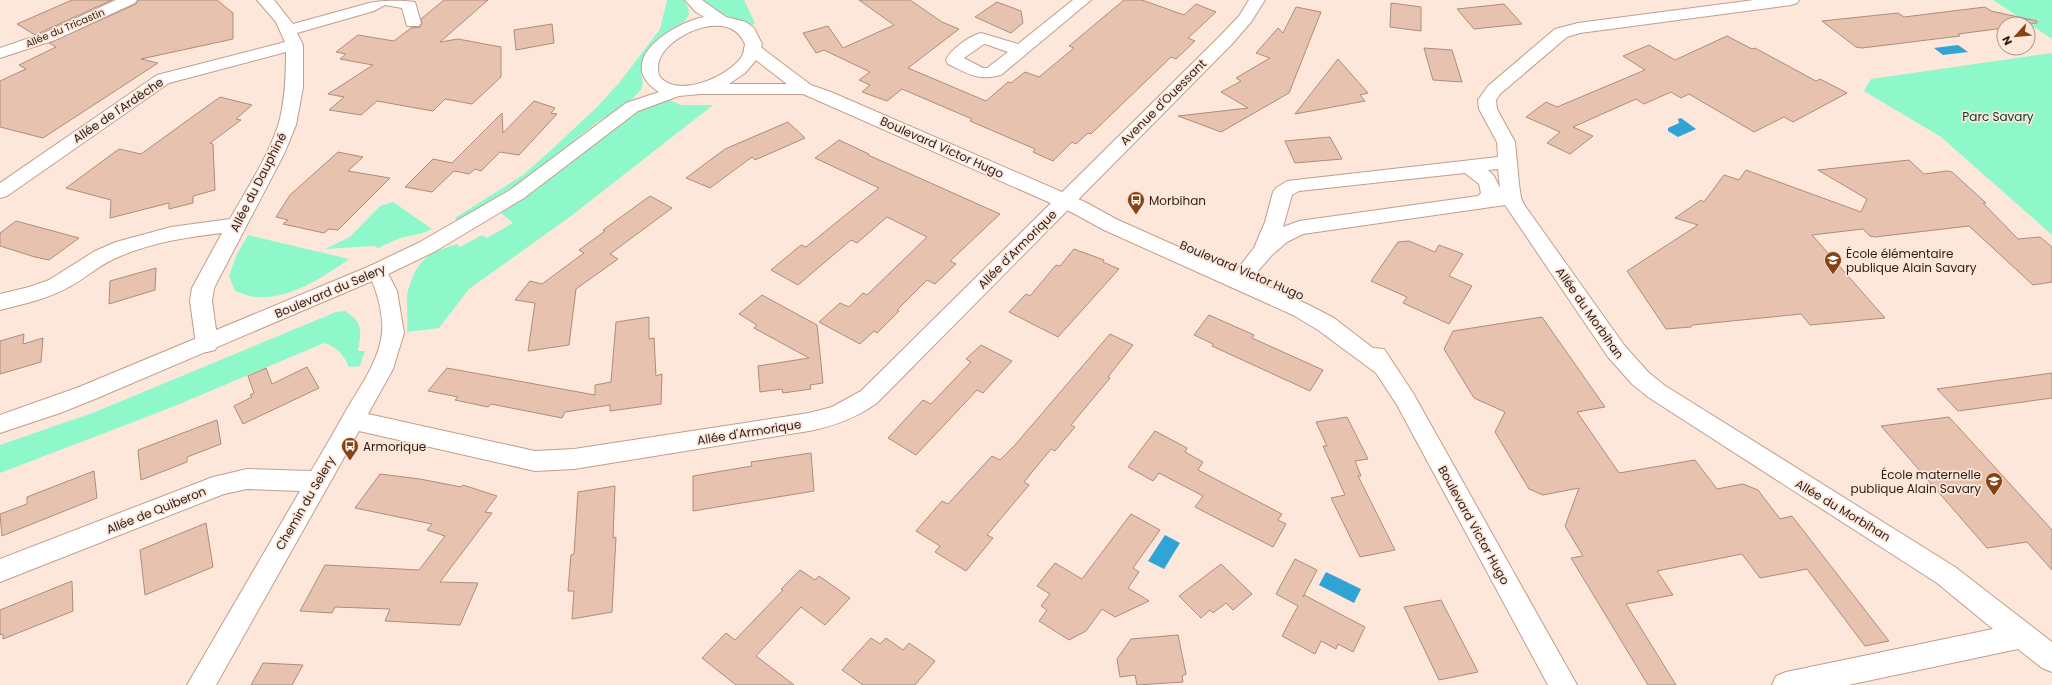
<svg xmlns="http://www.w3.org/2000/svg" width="2052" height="685" font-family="Poppins,sans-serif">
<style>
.green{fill:#8ef8cb}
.water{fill:#32a3d5}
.building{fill:#e7c2af;stroke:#af8c7a}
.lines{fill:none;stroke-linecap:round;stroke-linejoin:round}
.minor-casing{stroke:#c19e8b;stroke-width:2}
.tertiary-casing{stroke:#c19e8b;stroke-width:2}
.minor{fill:#fff;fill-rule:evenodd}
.tertiary{fill:#fff;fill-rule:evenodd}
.labels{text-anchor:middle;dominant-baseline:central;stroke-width:3.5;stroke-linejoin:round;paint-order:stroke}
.far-street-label{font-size:10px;fill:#2c1e17;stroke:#fde7da}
.street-label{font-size:12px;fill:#2c1e17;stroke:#fde7da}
.park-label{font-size:12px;fill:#0f402e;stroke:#fde7da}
.poi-label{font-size:12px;fill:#2c1e17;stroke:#fde7da;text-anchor:start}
</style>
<rect width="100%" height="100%" fill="#fde7da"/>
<!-- green -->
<g class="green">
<path d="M667 0H684L688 7 689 15 685 21 672 29 652 48 643 62 641 73 643 83 641 90 630 101 596 123 529 177 457 221 455 218 523 175 550 151 597 107 619 83 660 29Z"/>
<path d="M703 0H744L755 23 753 25 714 11Z"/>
<path d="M1993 0H2052V39Z"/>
<path d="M2052 53V235L1941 137 1864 91 1871 79Z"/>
<path d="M665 98 681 105H713L571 216 469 289 439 328 407 332C408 322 407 312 407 302 406 295 409 287 411 281 420 256 433 252 457 244L460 247 482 235 487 238 513 223 501 213 640 109Z"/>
<path d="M393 202 432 229 423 233 400 238 378 248 374 246 325 249 350 237 380 206Z"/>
<path d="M248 235 349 259C324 277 289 300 256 297 249 297 242 293 235 291L229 276 236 256Z"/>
<path d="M345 311C364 323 361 331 358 351H365L360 366 349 367C344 355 337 347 324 343L170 408 0 473V445L95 412 336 312Z"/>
</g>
<!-- water -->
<g class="water">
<path d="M1958 45 1968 52 1943 55 1934 48Z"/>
<path d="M1681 118 1696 129 1678 137 1668 131V128L1679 123 1678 119Z"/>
<path d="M1165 535 1180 543 1164 569 1148 561Z"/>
<path d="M1326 572 1361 589 1354 603 1319 585Z"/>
</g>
<!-- building -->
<g class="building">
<path d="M72 0H112L35 35 17 24Z"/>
<path d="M138 0H217L233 13V39L141 59 158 63 43 138 0 127V81L26 69 19 65 56 47 49 43 136 4Z"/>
<path d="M444 0H488L440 42 458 39 501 47V77L472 104 445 99 433 111 377 101 361 115 329 110 344 97 328 94 373 65 340 59 346 54 336 52 358 35 394 41 411 28 420 27 422 23 421 19Z"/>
<path d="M859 0H910L942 22 959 29 908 68 986 101 1008 82 1011 83 1025 72 1039 77 1074 48 1069 46 1124 0H1142L1184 15 1196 4 1216 12 1188 38 1195 41 1176 59 1171 57 1091 134 1088 133 1076 144 1072 142 1053 161 1033 152 1035 149 970 121 972 119 902 89 887 101 862 92 870 85 859 80 870 72 824 50 816 53 803 33 828 26 843 48 894 25Z"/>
<path d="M997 2 1021 11 1023 23 1011 33 975 17Z"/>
<path d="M1391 3 1421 7V31L1390 27Z"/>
<path d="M1504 4 1522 24 1474 29 1457 9Z"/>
<path d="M1296 7 1321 12 1289 93 1221 132 1178 116 1248 108 1221 92 1241 81 1236 78 1270 58 1256 53 1278 28 1283 33Z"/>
<path d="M1985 7 1991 11 2037 21V23L2004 24V28L1958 34 1960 36 1862 48 1856 47 1822 21 1898 13 1904 17Z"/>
<path d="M552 24 554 43 516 50 514 30Z"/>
<path d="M1727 36 1752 49 1755 48 1816 81 1820 79 1847 93 1793 122 1784 117 1754 132 1689 94 1681 98 1671 92 1644 104 1636 99 1573 127 1593 136 1570 154 1547 143 1560 132 1526 117 1546 102 1557 107 1645 70 1623 56 1649 45 1675 60Z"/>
<path d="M1424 48 1452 50 1462 82 1433 80Z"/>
<path d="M1338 59 1368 93 1360 95 1365 101 1295 114Z"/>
<path d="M220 97 252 105 236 119 241 120 210 143 213 144 215 190 193 196V203L169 209V203L110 218 111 200 66 188 119 149 141 154Z"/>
<path d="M534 101 555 108 551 113 557 114 519 155 500 152 481 171 475 169 469 174 454 171 432 192 405 187 433 159 452 163 502 113 503 133Z"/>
<path d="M788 122 805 138 755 160 752 157 710 188 686 178 725 149Z"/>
<path d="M1330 137 1342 159 1295 163 1285 141Z"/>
<path d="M839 140 869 154 868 155 1000 214 950 261 956 264 935 284 927 280 897 310 899 311 877 333 874 331 860 344 819 322 840 303 849 307 863 293 867 295 927 237 887 217 857 243 851 240 798 285 771 270 801 245 806 247 879 188 815 158Z"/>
<path d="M338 152 363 157 348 171 390 178 338 230 329 229 324 233 283 224 288 220 276 217 290 195Z"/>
<path d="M1909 160 1924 174 1947 171 1952 172 1986 203H1983L2018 239 2040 237 2052 247V282L2033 285 1969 226 1875 237 1870 236 1863 229 1812 235 1885 318 1810 325 1801 314 1692 325 1691 327 1666 329 1627 271 1698 225 1675 218 1701 200 1704 202 1724 175 1739 180 1746 170 1861 212 1867 199 1818 170Z"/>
<path d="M650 196 672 208 610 254 618 259 576 289 569 345 528 351 535 303 515 300 530 281 542 284 584 253 579 250 605 231 603 230Z"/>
<path d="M16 221 79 238 49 260 35 257 0 246V233Z"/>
<path d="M1409 241 1435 252 1439 245 1463 254 1449 276 1472 286 1449 324 1403 303 1407 297 1371 281 1398 242Z"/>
<path d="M1074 249 1104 260 1103 262 1119 269 1058 337 1009 312 1026 294 1030 296 1056 265 1060 266Z"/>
<path d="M156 268 155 290 109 304 110 281Z"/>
<path d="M762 295 817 325 823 383 810 385 811 389 783 393 782 389 760 392 758 366 809 358 754 328 757 325 739 314Z"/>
<path d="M1209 315 1254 335 1252 338 1323 370 1310 391 1212 346 1213 344 1194 335Z"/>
<path d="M649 317V339L654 338 656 376 662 374 661 404 610 411V405L565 412 562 418 491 404 488 407 455 400 458 397 428 391 447 368 595 395V385L611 382 616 322Z"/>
<path d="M1542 317 1605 407 1577 412 1619 473 1695 460 1717 489 1743 484 1758 490 1780 519 1792 516 1889 641 1865 646 1807 569 1760 578 1742 554 1657 571 1673 595 1626 604 1676 685H1648L1571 558 1583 556 1565 526 1579 488 1543 495 1529 489 1495 432 1505 412 1474 398 1444 349 1453 331Z"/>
<path d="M24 334 23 344 43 338 41 362 0 374V341Z"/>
<path d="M1110 334 1133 345 1108 377 1110 378 1071 425 1075 427 1055 451 1051 449 1024 482 1029 485 987 535 993 538 966 571 935 552 940 546 916 531 942 501 948 504 992 456 1000 460 1015 445Z"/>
<path d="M981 345 1012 361 983 393 977 390 916 455 888 438 923 400 931 404 971 362 966 359Z"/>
<path d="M307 367 319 388 243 424 234 406 252 397 250 395 254 393 248 376 266 368 272 384Z"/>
<path d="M2052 373V398L1958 411 1937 389Z"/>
<path d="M1347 417 1368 459 1355 461 1361 476H1358L1395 550 1360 557 1331 498 1345 495 1323 446H1327L1316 422Z"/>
<path d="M1949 417 2052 530V570L2027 542 1987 548 1881 426Z"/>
<path d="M217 420 221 444 187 457V462L141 480 138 450Z"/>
<path d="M1155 431 1187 448 1185 452 1203 462 1198 470 1282 514 1278 520 1286 524 1273 547 1195 507 1203 496 1159 473 1153 481 1128 467Z"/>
<path d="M811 453 814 491 693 511V476L752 466 751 462Z"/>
<path d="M94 471 97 498 2 536 0 514 27 504V497Z"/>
<path d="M380 474 420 479 461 487 463 485 497 496 485 512 492 513 440 582 478 583 460 625 385 621 390 609 335 607 332 613 300 611 325 565 419 570 445 536 427 530 432 524 355 508Z"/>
<path d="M615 486 613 538 616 537 612 612 572 619 574 591H568L571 555 574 554 578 492Z"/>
<path d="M1131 514 1160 530 1133 568 1139 572 1128 588 1149 601 1115 617 1102 609 1086 631 1069 640 1039 621 1047 610 1041 606 1050 594 1037 586 1055 563 1082 579Z"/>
<path d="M206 523 213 567 145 595 140 550Z"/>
<path d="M1295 559 1317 570 1303 597 1304 595 1365 627 1353 652 1338 644 1336 649 1321 641 1315 654 1282 636 1298 606 1276 594Z"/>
<path d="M1221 564 1252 594 1233 610 1226 603 1213 613 1210 610 1201 618 1179 596Z"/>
<path d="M800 570 815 580 819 576 850 598 825 625 801 607 756 656 794 685H736L702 658 726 633 735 640 783 590 781 589Z"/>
<path d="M72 581 73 611 3 639V634L0 635V610Z"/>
<path d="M1441 600 1478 672 1439 680 1404 607Z"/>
<path d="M1178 635 1186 674 1182 676 1183 682 1137 685 1135 675 1120 677 1117 659 1131 639Z"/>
<path d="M871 638 880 644 886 638 903 650 909 643 935 661 915 685H863L842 670Z"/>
<path d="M263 663 303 665 292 685H251Z"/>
</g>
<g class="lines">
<defs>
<g id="minor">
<path d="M116 0H137L135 3 55 40 0 58V48L44 33Z"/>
<path d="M257 0H274L293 24 362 5C376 0 400 0 415 2L421 23 419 26H407L402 8 385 5 374 11 297 33 303 45V87L296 125 284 154 214 288 212 301 218 344 215 350 207 352 199 350 196 344 190 301 192 288 222 233C187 237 149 243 116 258 99 265 86 278 69 287 48 299 23 304 0 310V294L29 287 49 280 95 251 116 242 171 227 230 219C247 189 267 158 278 126 285 102 286 77 286 52L169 83 7 196 0 198V183L157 75 285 42 276 22Z"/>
<path d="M1073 0H1091L1001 75C978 81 969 74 948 64L946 60C951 49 969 36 981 33L1018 44ZM984 44H985L1008 52 987 68H983L964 58Z"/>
<path d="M1249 0H1265L1251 22 1232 44 877 403C856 418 834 426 809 431L574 469 535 471 359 431 216 685H187L300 491 247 489 224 494 0 582V559L213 477 247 469 311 471C324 450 336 428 348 407 362 384 379 360 382 333 384 315 376 286 367 271L370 266 377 264 384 266 397 291 404 333 393 369 368 414 535 451 574 449 809 413 832 407 861 391 1220 36 1239 16Z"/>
<path d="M1754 0H1799L1797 3 1791 5 1580 33 1567 37 1500 94 1496 100 1497 109 1515 142 1519 184 1521 198 1525 206 1624 345 1648 372 1664 385 1955 567 2052 642V672L2042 668 2018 649 1848 685H1772L1776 676 1786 672 1993 629 1937 583 1648 397 1632 384 1608 357 1505 205 1303 234 1287 242 1272 255 1245 286 1238 288 1231 286 1228 281 1254 248 1265 222 1273 192 1276 188 1287 181 1498 157 1497 142 1479 109 1478 100 1488 86 1555 29 1578 23ZM1498 169 1500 188 1494 176 1488 170ZM1465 173 1479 184 1481 193 1478 196 1299 221 1283 227 1292 195 1299 191Z"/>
</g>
<path id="tertiary" d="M685 0H702L726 17 746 22 754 28 762 44 761 47 767 52 811 85 831 92 1085 202 1118 220 1309 305 1334 318 1373 348 1384 349 1413 393 1577 685H1548L1397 405 1376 373 1318 330 1293 315 1104 230 1071 212 803 94H701L679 96 638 111 524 198 434 252 384 276 95 399 60 413 0 433V415L79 387 370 266 420 242 510 190 626 103 659 92C612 62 672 23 704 17L696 12ZM711 26C728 25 738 29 745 44 744 48 744 53 742 56 730 76 680 98 661 78 659 76 658 72 658 69 657 46 691 28 711 26ZM756 60 787 84H729L745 73Z"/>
</defs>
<!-- minor casing -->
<use href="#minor" class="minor-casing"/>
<!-- tertiary casing -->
<use href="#tertiary" class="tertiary-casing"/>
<!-- minor -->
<use href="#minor" class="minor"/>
<!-- tertiary -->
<use href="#tertiary" class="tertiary"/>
</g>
<!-- icons -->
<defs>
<symbol id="bus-pin" viewBox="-11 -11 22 30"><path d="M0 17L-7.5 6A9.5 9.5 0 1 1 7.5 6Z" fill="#854212" stroke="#fde7da"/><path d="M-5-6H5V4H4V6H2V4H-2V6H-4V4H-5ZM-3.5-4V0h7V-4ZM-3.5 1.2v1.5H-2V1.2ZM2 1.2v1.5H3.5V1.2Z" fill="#fff"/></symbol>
<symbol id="school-pin" viewBox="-11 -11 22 30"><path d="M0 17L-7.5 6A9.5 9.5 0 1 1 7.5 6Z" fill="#854212" stroke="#fde7da"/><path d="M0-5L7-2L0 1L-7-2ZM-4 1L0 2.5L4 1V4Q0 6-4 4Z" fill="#fff"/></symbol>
</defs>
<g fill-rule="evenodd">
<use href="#bus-pin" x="1126" y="190" width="20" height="27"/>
<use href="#school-pin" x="1823" y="250" width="20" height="27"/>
<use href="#bus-pin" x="340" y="436" width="20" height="27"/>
<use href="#school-pin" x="1984" y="471" width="20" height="27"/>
</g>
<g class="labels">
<!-- far-street labels -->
<g class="far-street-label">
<text transform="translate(65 28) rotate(-23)">Allée du Tricastin</text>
</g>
<!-- street labels -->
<g class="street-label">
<text transform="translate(1163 102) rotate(-45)">Avenue d'Ouessant</text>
<text transform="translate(118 110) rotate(-34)">Allée de l'Ardèche</text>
<text transform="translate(942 147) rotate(24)">Boulevard Victor Hugo</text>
<text transform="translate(258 182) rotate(-63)">Allée du Dauphiné</text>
<text transform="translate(1017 249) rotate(-45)">Allée d'Armorique</text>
<text transform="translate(1242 270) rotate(23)">Boulevard Victor Hugo</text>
<text transform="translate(330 291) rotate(-23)">Boulevard du Selery</text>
<text transform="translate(1590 313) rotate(55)">Allée du Morbihan</text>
<text transform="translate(749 432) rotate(-9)">Allée d'Armorique</text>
<text transform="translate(305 503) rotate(-60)">Chemin du Selery</text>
<text transform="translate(156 510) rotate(-22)">Allée de Quiberon</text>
<text transform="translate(1843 510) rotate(31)">Allée du Morbihan</text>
<text transform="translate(1474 525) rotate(61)">Boulevard Victor Hugo</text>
</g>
<!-- park labels -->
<g class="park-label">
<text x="1998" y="116">Parc Savary</text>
</g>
<!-- poi labels -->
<g class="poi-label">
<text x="1149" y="200">Morbihan</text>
<text x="1846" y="253">École élémentaire<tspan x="1846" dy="14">publique Alain Savary</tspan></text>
<text x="363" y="446">Armorique</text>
<text x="1981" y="474" text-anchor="end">École maternelle<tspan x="1981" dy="14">publique Alain Savary</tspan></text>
</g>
</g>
<!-- north arrow -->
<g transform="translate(2016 36) rotate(243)"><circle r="19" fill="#fde7da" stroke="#a9978c"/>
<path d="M0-3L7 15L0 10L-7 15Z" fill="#854212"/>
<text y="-6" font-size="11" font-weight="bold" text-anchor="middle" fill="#2c1e17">N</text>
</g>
</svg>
